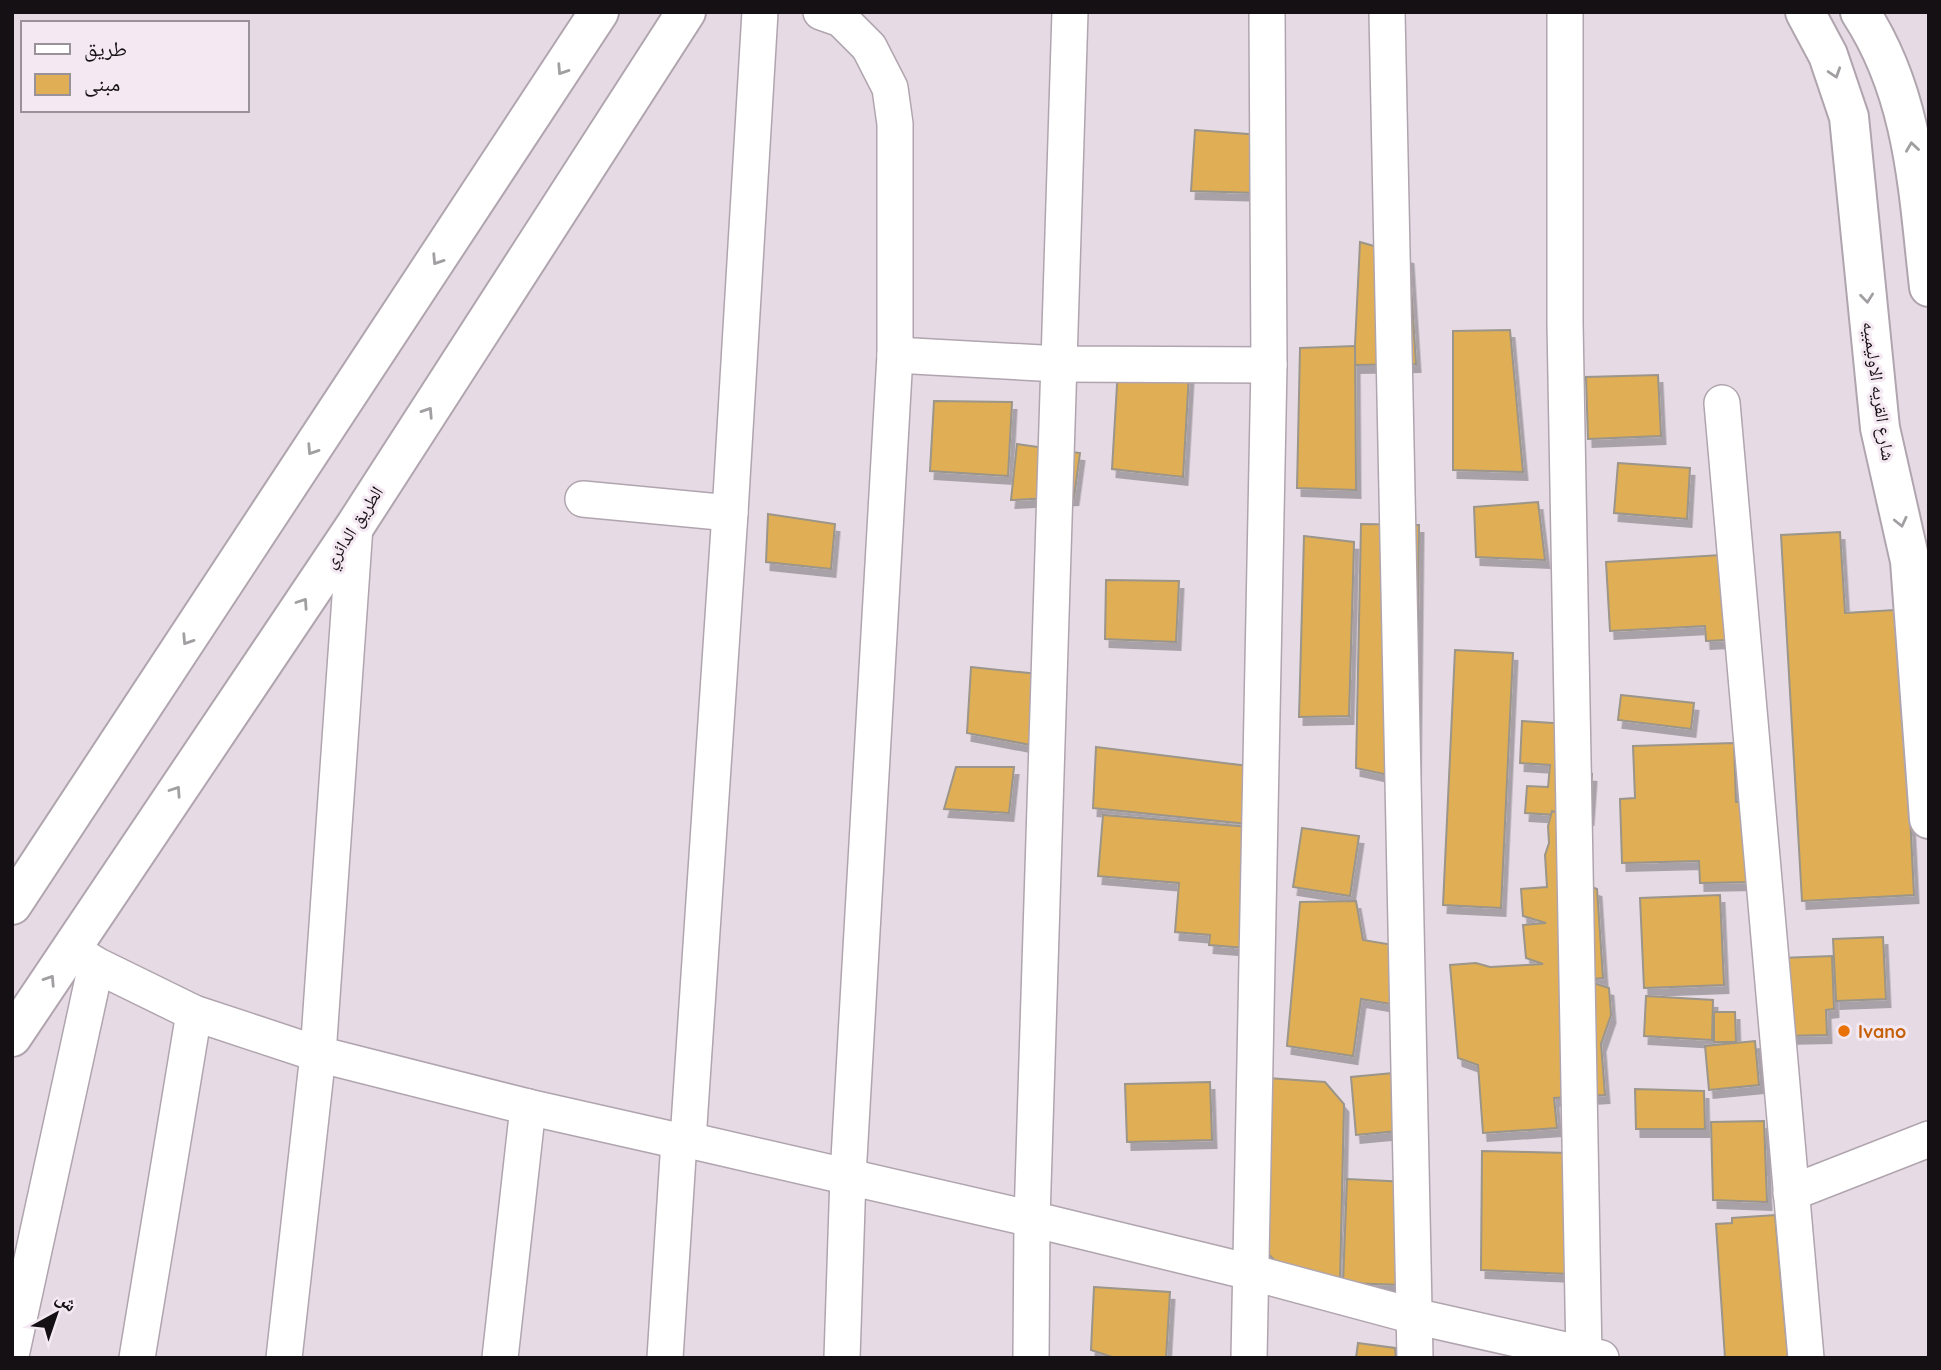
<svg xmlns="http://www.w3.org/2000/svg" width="1941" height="1370" font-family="Quicksand,'Noto Naskh Arabic',sans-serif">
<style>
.building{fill:#e0ae55;stroke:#9c958a;stroke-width:2;filter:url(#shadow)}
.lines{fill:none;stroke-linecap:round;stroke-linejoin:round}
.street-casing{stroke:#b0a5ae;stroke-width:38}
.secondary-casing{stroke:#b0a5ae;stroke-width:42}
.highway-casing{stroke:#b0a5ae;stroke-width:42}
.street{stroke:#fff;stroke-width:35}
.secondary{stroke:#fff;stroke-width:38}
.highway{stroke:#fff;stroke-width:38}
.oneway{stroke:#a19fa1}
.food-dot{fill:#e8710a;stroke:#f4e8f2;stroke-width:2.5}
.labels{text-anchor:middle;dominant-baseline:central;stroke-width:6;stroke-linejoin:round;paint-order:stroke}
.street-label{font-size:18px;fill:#141013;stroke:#f4e8f2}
.food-label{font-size:18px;font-weight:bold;fill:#c56008;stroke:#f4e8f2;text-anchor:start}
</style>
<defs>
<filter id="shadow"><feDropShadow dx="4.5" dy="8" stdDeviation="0" flood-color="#0004"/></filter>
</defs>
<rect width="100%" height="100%" fill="#e6dbe5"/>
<!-- building -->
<g class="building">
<path d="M1195 130 1261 135 1260 193 1191 191Z"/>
<path d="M1360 242 1409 256 1416 364 1354 365Z"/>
<path d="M1510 330 1523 472 1453 470V331Z"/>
<path d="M1355 346 1356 490 1297 488 1300 348Z"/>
<path d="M1118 368 1189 374 1183 477 1112 469Z"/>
<path d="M1658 375 1661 436 1588 439 1586 377Z"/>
<path d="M934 401 1012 402 1008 476 930 471Z"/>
<path d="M1017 444 1080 453 1074 497 1011 500Z"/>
<path d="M1618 463 1690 468 1687 519 1614 513Z"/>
<path d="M1538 502 1545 560 1476 557 1474 507Z"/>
<path d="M768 514 835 524 831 569 766 562Z"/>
<path d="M1361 524 1419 525 1416 781 1356 768Z"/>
<path d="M1840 532 1845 613 1911 609 1909 796 1914 895 1802 901 1781 535Z"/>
<path d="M1304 536 1354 542 1349 716 1299 717Z"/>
<path d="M1721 555 1726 640 1706 641 1705 626 1610 631 1606 562Z"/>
<path d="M1106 580 1179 581 1176 642 1105 639Z"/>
<path d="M1455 650 1513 653 1501 908 1443 905Z"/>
<path d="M971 667 1038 674 1036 746 967 733Z"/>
<path d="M1621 695 1694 703 1691 729 1618 720Z"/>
<path d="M1522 721 1583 725 1580 773 1592 774 1589 817 1525 813 1527 786 1548 787 1550 765 1520 763Z"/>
<path d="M1734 743 1736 802H1747L1750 882 1700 883 1699 861 1622 863 1620 799 1635 798 1633 746Z"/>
<path d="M1096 747 1256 767 1257 825 1093 808Z"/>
<path d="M956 767H1014L1009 813 944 809Z"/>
<path d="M1552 811 1585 822 1581 883 1597 889 1603 978 1584 980 1609 988 1611 1015 1601 1044 1605 1095 1554 1098 1557 1128 1483 1133 1478 1065 1458 1058 1450 965 1476 963 1490 967 1543 964 1526 958 1523 925 1546 923 1523 916 1521 889 1547 887 1545 855 1549 843 1548 826Z"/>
<path d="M1103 815 1262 828 1259 949 1209 945 1210 935 1175 932 1179 883 1098 876Z"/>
<path d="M1302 828 1359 836 1350 896 1293 887Z"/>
<path d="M1720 895 1724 985 1644 988 1640 898Z"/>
<path d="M1356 901 1363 940 1417 949 1408 1007 1361 999 1353 1056 1287 1046 1300 902Z"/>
<path d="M1883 937 1886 999 1836 1001 1833 939Z"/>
<path d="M1832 956 1834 1009 1826 1010 1827 1035 1783 1036 1780 958Z"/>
<path d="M1646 996 1713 1000 1712 1040 1644 1036Z"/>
<path d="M1714 1012H1735L1736 1042H1714Z"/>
<path d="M1755 1041 1759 1085 1709 1090 1705 1046Z"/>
<path d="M1414 1071 1419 1129 1356 1135 1351 1077Z"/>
<path d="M1253 1077 1325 1082 1344 1104 1340 1281 1278 1264 1244 1228Z"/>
<path d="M1210 1082 1212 1140 1127 1142 1125 1084Z"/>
<path d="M1635 1089 1704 1091 1705 1129H1636Z"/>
<path d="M1764 1121 1767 1202 1713 1200 1711 1122Z"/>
<path d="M1482 1151 1569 1153 1568 1274 1481 1270Z"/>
<path d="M1347 1179 1408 1182 1404 1285 1343 1283Z"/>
<path d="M1775 1215 1788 1358H1725L1716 1224 1732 1223V1218Z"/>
<path d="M1094 1287 1170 1292 1166 1358H1115L1091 1350Z"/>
<path d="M1358 1343 1395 1348 1396 1358H1356Z"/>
</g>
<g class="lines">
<defs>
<g id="street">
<path d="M821 12 841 19 869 47 890 88 895 124V355L848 1176 842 1358"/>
<path d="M1387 12 1415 1358"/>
<path d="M1565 12V323L1584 1358"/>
<path d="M895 355 1059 364 1269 365"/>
<path d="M1722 403 1806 1358"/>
<path d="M583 499 730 513"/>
<path d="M70 949 96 965 194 1013 318 1054 528 1107 679 1141 688 1140 1032 1219 1250 1272 1414 1316 1601 1358"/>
<path d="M688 1140 730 513 760 12"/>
<path d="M1791 1193 1929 1139"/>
<path d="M12 1351 96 965"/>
<path d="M137 1358 194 1013"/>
<path d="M284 1358 318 1054 355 526"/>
<path d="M500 1358 528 1107"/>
<path d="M665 1358 679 1141"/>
<path d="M1031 1358 1032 1219 1070 12"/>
<path d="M1249 1358 1269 365 1267 12"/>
</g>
<g id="secondary">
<path d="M1805 12 1828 55 1849 117 1880 428 1910 561 1929 819"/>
<path d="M1860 12C1915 96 1918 191 1929 287"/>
</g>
<g id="highway">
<path d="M12 905 599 12"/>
<path d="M12 1037 355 526 686 12"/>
</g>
</defs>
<!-- street casing -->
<use href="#street" class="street-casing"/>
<!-- secondary casing -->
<use href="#secondary" class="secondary-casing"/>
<!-- highway casing -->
<use href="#highway" class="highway-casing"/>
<!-- street -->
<use href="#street" class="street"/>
<!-- secondary -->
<use href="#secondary" class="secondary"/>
<!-- highway -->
<use href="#highway" class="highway"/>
</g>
<!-- one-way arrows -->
<defs><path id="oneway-chevron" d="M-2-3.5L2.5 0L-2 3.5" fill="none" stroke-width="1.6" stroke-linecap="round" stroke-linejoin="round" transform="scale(1.75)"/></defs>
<g class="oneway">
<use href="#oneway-chevron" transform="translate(562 70) rotate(123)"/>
<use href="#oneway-chevron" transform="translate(1835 73) rotate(72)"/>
<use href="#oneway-chevron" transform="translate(1912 147) rotate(-98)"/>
<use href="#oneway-chevron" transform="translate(437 260) rotate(123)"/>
<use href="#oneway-chevron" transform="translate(1867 298) rotate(84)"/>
<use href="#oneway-chevron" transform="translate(428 412) rotate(-57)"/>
<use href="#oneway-chevron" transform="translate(312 450) rotate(123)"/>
<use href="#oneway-chevron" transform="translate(1901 522) rotate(77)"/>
<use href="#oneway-chevron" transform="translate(303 603) rotate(-56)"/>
<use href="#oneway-chevron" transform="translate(187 640) rotate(123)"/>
<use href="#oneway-chevron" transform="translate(176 791) rotate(-56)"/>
<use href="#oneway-chevron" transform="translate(50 980) rotate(-57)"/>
</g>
<!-- markers -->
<circle class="food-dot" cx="1844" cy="1031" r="7"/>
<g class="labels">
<!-- street labels -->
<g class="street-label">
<text transform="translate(1879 391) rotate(82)">شارع القريه الاوليمبيه</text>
<text transform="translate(353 527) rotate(-57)">الطريق الدائري</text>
</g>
<!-- food labels -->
<g class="food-label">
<text x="1858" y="1031">Ivano</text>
</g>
</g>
<!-- border -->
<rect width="1941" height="1370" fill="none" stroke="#141013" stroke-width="28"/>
<!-- legend -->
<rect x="21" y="21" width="228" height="91" fill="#f4e8f2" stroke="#9a9299" stroke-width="2"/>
<rect x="35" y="44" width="35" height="10" fill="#ffffff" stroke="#9a9299" stroke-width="2"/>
<text x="84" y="56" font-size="21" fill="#141013">طريق</text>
<rect x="35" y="74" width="35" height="21" fill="#e0ae55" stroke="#9a9299" stroke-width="2"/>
<text x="84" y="91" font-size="21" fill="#141013">مبنى</text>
<!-- north arrow -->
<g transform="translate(56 1314) rotate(40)" stroke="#f4e8f2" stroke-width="5" paint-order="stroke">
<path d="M0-5L12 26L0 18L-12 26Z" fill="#141013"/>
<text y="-10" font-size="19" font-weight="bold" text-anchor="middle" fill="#141013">ش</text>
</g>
</svg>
